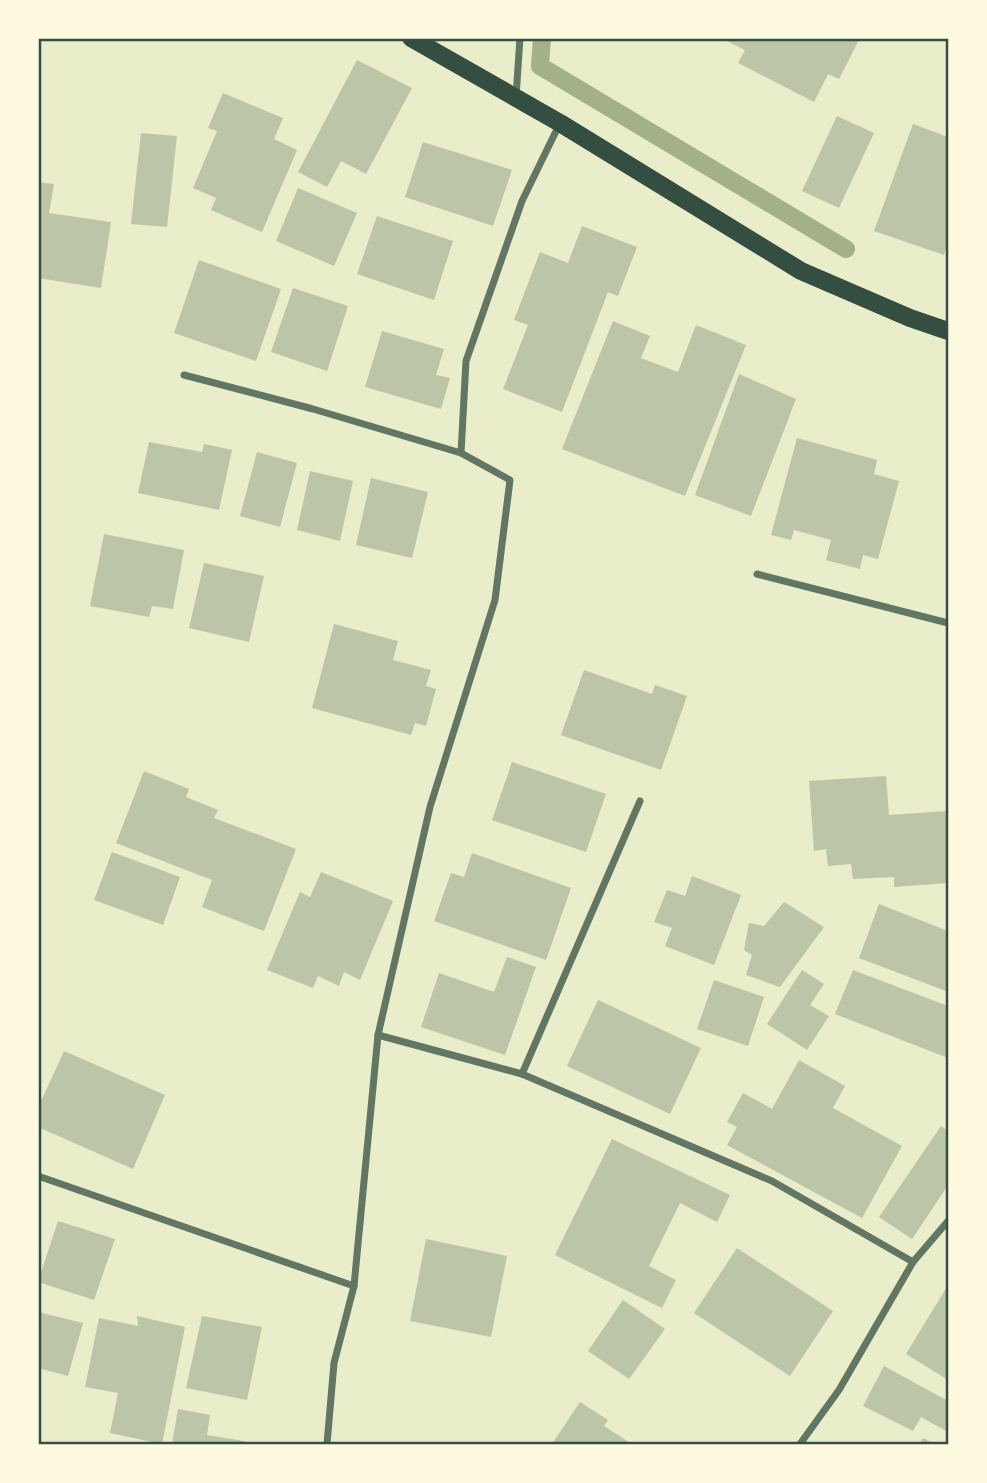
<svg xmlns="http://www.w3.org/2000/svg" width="987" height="1483" font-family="Jost,sans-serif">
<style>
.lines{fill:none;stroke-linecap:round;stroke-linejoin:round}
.stream{stroke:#a3b18a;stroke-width:18}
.building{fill:#bcc5a7}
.minor{stroke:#617663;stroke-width:7}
.primary{stroke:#344e41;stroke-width:18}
.neatline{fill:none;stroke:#344e41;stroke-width:2.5}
</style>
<rect width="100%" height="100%" fill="#e9edc9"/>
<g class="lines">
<!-- stream -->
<path class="stream" d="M542 38 540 66 846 249"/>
</g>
<!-- building -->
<g class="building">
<path d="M721 38H860L839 79 828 74 814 102 738 63 745 50Z"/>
<path d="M357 60 412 88 366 174 341 161 327 187 298 172Z"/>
<path d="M223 93 283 118 274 139 297 150 262 232 211 210 216 198 193 188 217 131 208 128Z"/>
<path d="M837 116 874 133 839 208 802 191Z"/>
<path d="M913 124 948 137V242L944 255 874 231Z"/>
<path d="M141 133 177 136 167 227 131 224Z"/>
<path d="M423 142 512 170 493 226 405 197Z"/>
<path d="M38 182 54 184 49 213 111 222 101 288 38 278Z"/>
<path d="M298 188 357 213 334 266 276 241Z"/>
<path d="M377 216 453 241 434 300 357 274Z"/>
<path d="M582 226 637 247 618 296 608 292 562 412 503 389 528 325 514 320 540 252 568 263Z"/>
<path d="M199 260 281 289 256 361 174 333Z"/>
<path d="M293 288 348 306 327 371 271 352Z"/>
<path d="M613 321 650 336 641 358 678 372 696 325 746 345 685 496 562 449Z"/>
<path d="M382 331 444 349 436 375 450 378 441 409 365 387Z"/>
<path d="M739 374 796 399 751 516 695 495Z"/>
<path d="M797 438 877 460 874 474 899 481 878 559 863 555 860 569 826 560 831 540 794 530 791 540 771 535Z"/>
<path d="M149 442 202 452 204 444 232 450 219 510 138 493Z"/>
<path d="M257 452 297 463 280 527 240 516Z"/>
<path d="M310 471 353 481 340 541 297 530Z"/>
<path d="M371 478 428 492 412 558 356 545Z"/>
<path d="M104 534 184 550 173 609 152 606 149 617 90 606Z"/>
<path d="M204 563 264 576 249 642 189 628Z"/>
<path d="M334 624 398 641 393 660 431 670 426 686 436 689 426 726 415 723 411 735 312 708Z"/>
<path d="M584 670 652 694 655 685 687 696 661 770 561 735Z"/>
<path d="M512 762 606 794 586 852 492 820Z"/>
<path d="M144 771 189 789 186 797 218 810 214 818 296 849 264 931 202 907 212 880 116 843Z"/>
<path d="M886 776 889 815 948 811V883L894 887V877L853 879 851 864 828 866 826 849 814 851 809 781Z"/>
<path d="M112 852 180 877 163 925 94 900Z"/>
<path d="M472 853 571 888 546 960 434 921 451 873 464 877Z"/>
<path d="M321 872 393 901 360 980 344 972 339 986 318 976 313 988 267 970 300 892 310 897Z"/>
<path d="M692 876 741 895 714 965 665 946 672 928 654 922 667 890 685 896Z"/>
<path d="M784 902 824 927 780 987 746 975 752 955 744 950 749 923 764 926Z"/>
<path d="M879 904 948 931V985L946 991 859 958Z"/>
<path d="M507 957 536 967 505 1055 421 1027 439 973 494 992Z"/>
<path d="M802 970 824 984 810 1005 829 1016 807 1050 767 1024Z"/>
<path d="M853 970 948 1006V1058L835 1014Z"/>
<path d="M714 980 764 997 748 1046 697 1029Z"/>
<path d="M598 1000 701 1048 670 1114 567 1066Z"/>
<path d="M64 1051 165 1095 133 1169 38 1127V1108Z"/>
<path d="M799 1060 845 1086 833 1108 902 1146 862 1218 727 1145 737 1127 727 1122 743 1093 772 1109Z"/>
<path d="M941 1126 948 1131V1185L912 1239 879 1217Z"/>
<path d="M612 1139 730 1195 717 1222 680 1203 649 1266 676 1280 662 1308 555 1255Z"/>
<path d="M58 1221 115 1239 94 1300 38 1282Z"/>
<path d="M426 1239 507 1256 491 1337 410 1321Z"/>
<path d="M737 1248 833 1311 790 1376 694 1313Z"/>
<path d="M948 1285V1380L906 1354Z"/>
<path d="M623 1300 665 1329 629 1379 588 1351Z"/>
<path d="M38 1312 83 1323 68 1376 38 1368Z"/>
<path d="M137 1316 185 1327 162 1444 110 1433 118 1393 85 1387 99 1318 138 1326Z"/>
<path d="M202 1316 262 1327 247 1400 186 1388Z"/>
<path d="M884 1366 948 1401V1432L921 1417 913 1431 863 1406Z"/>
<path d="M580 1402 608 1420 604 1426 632 1444H552Z"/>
<path d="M178 1409 210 1415 207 1435 244 1441 243 1444H172Z"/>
<path d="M923 1438 934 1444H919Z"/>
</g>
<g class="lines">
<!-- minor -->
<g class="minor">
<path d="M516 97 520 38"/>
<path d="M184 375 313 409 461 453"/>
<path d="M757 574 948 623"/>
<path d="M378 1035 522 1074 772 1181 913 1262"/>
<path d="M522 1074 640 801"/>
<path d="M38 1176 354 1286"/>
<path d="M327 1444 334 1363 354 1286 378 1035 430 807 495 600 510 480 461 453 466 361 522 201 560 123"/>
<path d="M800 1444 839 1390 913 1262 948 1221"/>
</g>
<!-- primary -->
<path class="primary" d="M411 38 560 123 801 271 910 318 948 331"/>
</g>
<!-- border -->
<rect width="987" height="1483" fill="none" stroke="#fefae0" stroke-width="80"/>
<rect x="40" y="40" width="907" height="1403" class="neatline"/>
</svg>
